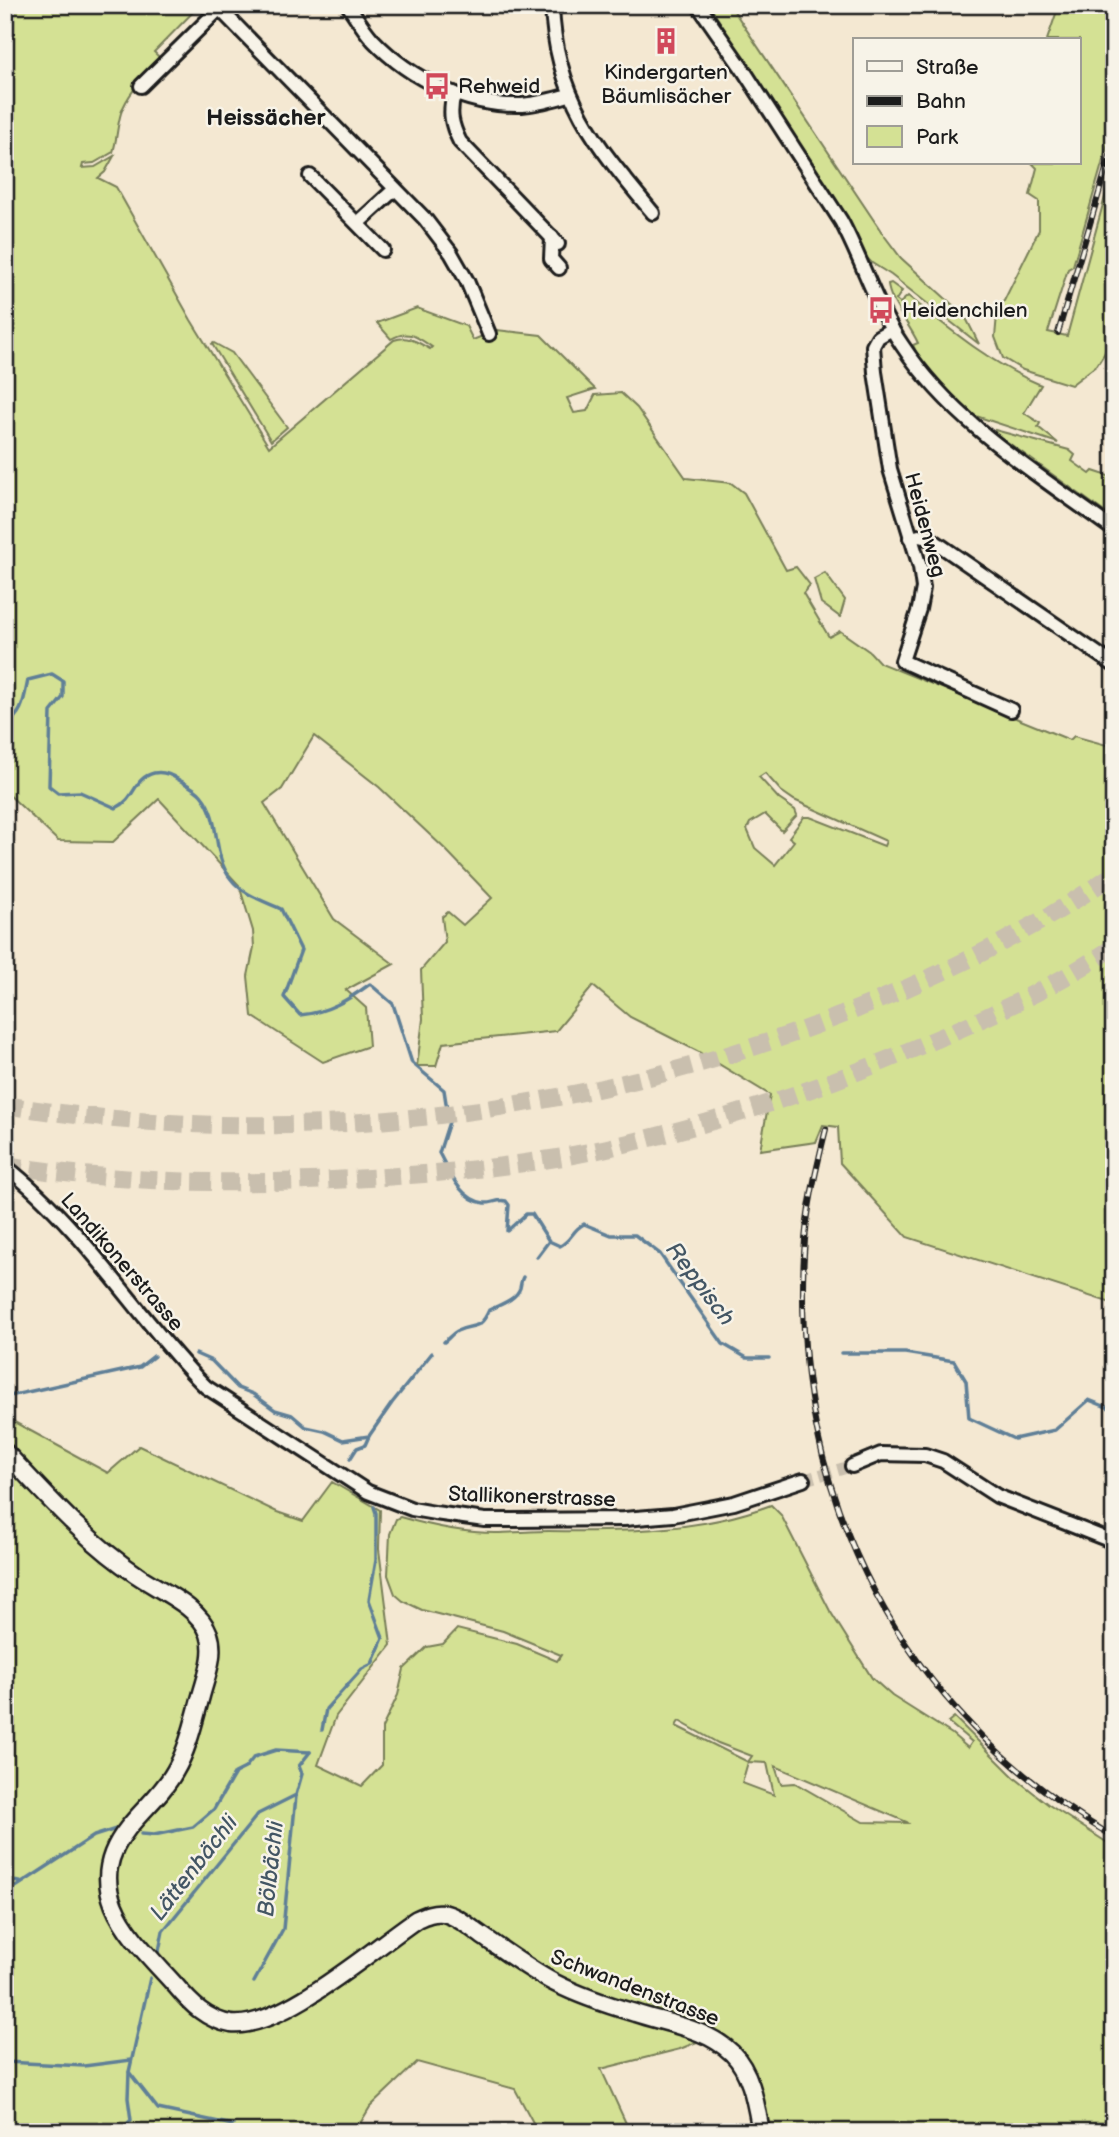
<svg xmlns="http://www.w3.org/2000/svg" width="1119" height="2137" font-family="'Balsamiq Sans',sans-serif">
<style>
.green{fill:#d4e194;stroke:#787e58;stroke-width:2;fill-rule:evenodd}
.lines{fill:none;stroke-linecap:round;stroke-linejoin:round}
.stream{stroke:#5f7f97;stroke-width:3.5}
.minor-tunnel{stroke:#c9bfae;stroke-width:12;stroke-dasharray:12 6;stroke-linecap:butt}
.highway-tunnel{stroke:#c9bfae;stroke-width:18;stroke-dasharray:18 9;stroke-linecap:butt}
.minor-casing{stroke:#1c1c1c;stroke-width:18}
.major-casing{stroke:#1c1c1c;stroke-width:21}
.minor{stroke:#f7f3e8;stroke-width:12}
.major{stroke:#f7f3e8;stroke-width:16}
.rail-casing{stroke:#1c1c1c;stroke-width:6}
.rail{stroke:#f7f3e8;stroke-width:3.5;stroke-dasharray:10;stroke-linecap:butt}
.labels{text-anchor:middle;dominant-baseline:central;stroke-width:5;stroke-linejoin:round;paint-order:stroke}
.poi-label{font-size:21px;fill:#1c1c1c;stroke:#f7f3e8;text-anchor:start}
.street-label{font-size:21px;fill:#1c1c1c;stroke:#f7f3e8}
.neighbourhood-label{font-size:23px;font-weight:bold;fill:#1c1c1c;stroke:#f7f3e8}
.water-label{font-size:23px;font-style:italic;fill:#435664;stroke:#f7f3e8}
</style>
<rect width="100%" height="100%" fill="#f4e8d2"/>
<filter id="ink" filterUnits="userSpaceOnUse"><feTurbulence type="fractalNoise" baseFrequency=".0143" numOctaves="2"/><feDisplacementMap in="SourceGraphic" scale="14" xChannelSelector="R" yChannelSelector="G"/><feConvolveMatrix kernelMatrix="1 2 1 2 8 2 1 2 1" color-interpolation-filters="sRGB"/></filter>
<g filter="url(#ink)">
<!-- green -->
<g class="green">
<path d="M5 5H200L154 52 161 59C146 76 128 92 121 113 117 126 117 140 113 152L94 163 83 164 82 168 95 167 114 156 105 172 98 178 116 187 191 320 269 447 394 340C409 335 417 342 430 349L432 347C417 337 408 329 391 339L377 323 417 308 466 326 473 340 497 330 541 335 595 389 567 398 574 413 587 411 595 395 621 393 637 408 686 478 731 483 744 493 786 570 796 567 810 585 803 593 829 637 840 631 870 652 880 663 1070 740 1074 736 1114 747V1304L907 1237 840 1163 838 1127 823 1125 816 1142 760 1150 770 1095 697 1051 630 1017 593 986 556 1031 443 1043 436 1066H417L423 1019 421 970 445 942 442 917 448 912 463 925 492 898 446 850 379 787 314 736 282 789 264 803 334 919 394 964 346 990 366 1008 369 1046 323 1062 252 1016 248 976 254 947 253 931 239 885 159 799 113 842 58 841 5 791ZM765 773 781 791 794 800 886 841 884 846 810 817H804L789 837 794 841 775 865 755 848 747 829 750 823 765 814 782 831 797 815 795 810 779 799 759 777Z"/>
<path d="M709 5H730L883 234 901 258 965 316 979 344 891 275 872 263 866 257 852 228Z"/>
<path d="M1059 5H1114V122L1073 266 1068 269 1048 332 1067 336 1114 164V313L1110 339 1104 354 1097 365 1071 385 1023 370 1003 358 995 337 997 315 1039 230V201L1030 195 1037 168 1032 163H1079V40H1047Z"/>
<path d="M891 283 902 291 896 300 900 303 908 296C951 330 991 364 1041 385L1024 413 1040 423 1038 427 1058 443 973 415 946 392 919 359 913 345 918 343C909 323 889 302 888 284Z"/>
<path d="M214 343 232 353 287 427 271 441 212 344Z"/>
<path d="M995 430 1069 450 1075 455 1072 461 1090 474 1093 471 1111 477 1114 475V519L995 433Z"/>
<path d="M825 573 845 600 840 617 821 603 814 579Z"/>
<path d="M5 1417 108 1473 139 1446 277 1512 303 1521 332 1482 380 1510 379 1549 391 1645 336 1716 318 1765 362 1786 382 1765V1728L398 1695 404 1669 427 1647 443 1644 457 1629 517 1644 557 1661 561 1655 503 1631 422 1610 403 1601 395 1594 388 1575 390 1534 396 1519 400 1517C431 1526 462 1533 495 1533 513 1533 531 1531 549 1531 625 1532 699 1532 771 1505L781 1515 830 1611 872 1678 892 1696 952 1734 968 1748 972 1742 948 1722 954 1717 1015 1778 1049 1805 1114 1847V2132H767L760 2096 716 2034 680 2049 601 2069 630 2132H538L515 2089 417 2062 370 2107 355 2132H5ZM679 1721 718 1743 752 1756 748 1762 676 1726ZM748 1762 767 1763 774 1795 742 1783ZM775 1766 907 1822 908 1823 863 1822 795 1783 781 1784Z"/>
</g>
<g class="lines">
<!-- stream -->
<g class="stream">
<path d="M5 725C23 715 24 699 28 680L52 674 63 681V697L51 712 49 786 58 793 80 792 116 808C136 799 133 778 154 773 163 771 172 775 179 780 186 784 196 789 201 795 222 820 211 854 231 879 243 895 264 901 281 909L301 950 284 997 300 1015C327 1013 348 1000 370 984L393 1004 412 1063 444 1090 449 1122 439 1153C449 1171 460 1200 484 1203 491 1204 498 1199 506 1201L509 1205 507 1231 526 1214H532L549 1241 560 1246C572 1240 572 1230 584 1224L611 1235H635L660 1254 723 1344 747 1358H769"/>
<path d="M537 1257 549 1241"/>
<path d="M444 1342C448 1339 453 1333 457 1331 474 1323 480 1331 489 1310 499 1305 516 1300 520 1288 521 1284 521 1280 523 1277"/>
<path d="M841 1353H905L954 1361 966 1381 969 1418 1014 1439 1055 1430 1089 1400 1114 1410"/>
<path d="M196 1354 212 1361 238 1388 253 1394 275 1410 292 1415 306 1427 324 1431 343 1440 369 1436 392 1403 432 1353"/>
<path d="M5 1397 140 1367 154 1356"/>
<path d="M350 1459 357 1448 365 1445 369 1436"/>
<path d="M322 1730 326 1709 362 1669 372 1664 383 1638 369 1600 376 1560V1513L374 1507"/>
<path d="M141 1834 154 1835 193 1827 214 1809 235 1773 245 1768 254 1757 276 1750 310 1752"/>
<path d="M5 1880 20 1882"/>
<path d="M5 1894 94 1836 116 1829"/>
<path d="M159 1951 163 1931 258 1814 296 1795 302 1774 299 1766 310 1752"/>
<path d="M150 1978 129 2072 158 2109 233 2125"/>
<path d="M254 1982 283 1929 296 1796"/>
<path d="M5 2062 84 2066 131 2060"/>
<path d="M81 2132 91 2127 121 2130 131 2120 128 2098 129 2072"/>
</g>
<!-- minor-tunnel -->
<path class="minor-tunnel" d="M803 1480 852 1466"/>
<!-- highway-tunnel -->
<g class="highway-tunnel">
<path d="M5 1105C292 1152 594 1117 862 1007 950 971 1036 929 1114 874"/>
<path d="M5 1165C139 1186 275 1186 410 1175 478 1170 548 1162 616 1146 717 1123 817 1090 913 1049 982 1020 1051 989 1114 947"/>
</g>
<defs>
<g id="minor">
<path d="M216 5 425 219 451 253 467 281 489 334"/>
<path d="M348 5C356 17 364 30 373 40 410 79 467 107 522 105 538 104 554 99 569 95"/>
<path d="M552 5C555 97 597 146 653 213"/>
<path d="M698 5 742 68 841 221C863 262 876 307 902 345 954 424 1039 475 1114 530"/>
<path d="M141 86 219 9"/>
<path d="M454 93C449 113 451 124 460 142L558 244"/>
<path d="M310 176 383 250"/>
<path d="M358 223 395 189"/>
<path d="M552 237 551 259 559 268"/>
<path d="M892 329 878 337 873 346 875 372 890 469 920 567 923 588 919 609 902 661 1011 710"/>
<path d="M910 538 919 536 931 539 1114 665"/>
<path d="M5 1166C58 1207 104 1267 146 1319 165 1342 184 1366 206 1387L368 1492 412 1509 435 1513 485 1520H511L624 1519 673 1515 734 1503 803 1480"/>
<path d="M852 1466 881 1454 925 1455 943 1461 997 1496 1114 1542"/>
</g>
<path id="major" d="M5 1452C46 1495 87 1542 137 1575 160 1591 199 1606 209 1634 216 1654 206 1677 201 1696 194 1721 188 1749 175 1771 163 1793 143 1809 128 1828 77 1892 135 1940 176 1986 191 2004 207 2020 231 2024 281 2030 375 1947 417 1919 426 1915 433 1912 443 1913 458 1916 472 1929 484 1937 507 1953 530 1970 555 1983 580 1996 608 2005 635 2013 668 2024 706 2028 732 2053 752 2073 756 2105 761 2132"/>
</defs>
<!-- minor casing -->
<use href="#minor" class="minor-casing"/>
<!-- major casing -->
<use href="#major" class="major-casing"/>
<!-- minor -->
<use href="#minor" class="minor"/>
<!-- major -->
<use href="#major" class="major"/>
<defs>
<g id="rail">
<path d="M1058 333 1114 142"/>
<path d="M826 1129C816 1170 806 1212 804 1254 791 1499 901 1713 1114 1837"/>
</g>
</defs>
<!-- rail casing -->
<use href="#rail" class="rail-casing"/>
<!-- rail -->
<use href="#rail" class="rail"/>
</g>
</g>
<!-- icons -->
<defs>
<symbol id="building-bare" viewBox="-9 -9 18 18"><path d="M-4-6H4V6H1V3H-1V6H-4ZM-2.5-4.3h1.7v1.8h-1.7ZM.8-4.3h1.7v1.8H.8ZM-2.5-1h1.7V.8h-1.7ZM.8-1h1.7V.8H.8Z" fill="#d1495b" stroke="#f7f3e8" stroke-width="2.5" paint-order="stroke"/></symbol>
<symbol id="bus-bare" viewBox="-9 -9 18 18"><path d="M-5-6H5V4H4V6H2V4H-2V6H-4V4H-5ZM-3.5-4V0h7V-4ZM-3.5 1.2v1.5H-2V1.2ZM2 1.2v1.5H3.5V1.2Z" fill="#d1495b" stroke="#f7f3e8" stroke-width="2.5" paint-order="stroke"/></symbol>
</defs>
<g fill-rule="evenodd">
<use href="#building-bare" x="647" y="22" width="38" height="38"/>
<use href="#bus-bare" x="418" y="67" width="38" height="38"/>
<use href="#bus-bare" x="862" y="291" width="38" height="38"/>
</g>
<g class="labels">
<!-- poi labels -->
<g class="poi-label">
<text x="666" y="72" text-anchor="middle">Kindergarten<tspan x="666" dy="24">Bäumlisächer</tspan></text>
<text x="458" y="86">Rehweid</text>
<text x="902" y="310">Heidenchilen</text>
</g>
<!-- street labels -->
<g class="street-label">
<text transform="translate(925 525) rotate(75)">Heidenweg</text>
<text transform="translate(122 1262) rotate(49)">Landikonerstrasse</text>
<text transform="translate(532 1497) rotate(2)">Stallikonerstrasse</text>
<text transform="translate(635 1988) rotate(21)">Schwandenstrasse</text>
</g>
<!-- neighbourhood labels -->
<g class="neighbourhood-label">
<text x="266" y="118">Heissächer</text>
</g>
<!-- water labels -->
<g class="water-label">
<text transform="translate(700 1284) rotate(53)">Reppisch</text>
<text transform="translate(194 1868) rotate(-52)">Lättenbächli</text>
<text transform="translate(271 1869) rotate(-84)">Bölbächli</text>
</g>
</g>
<!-- margin -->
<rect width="1119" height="2137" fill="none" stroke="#f7f3e8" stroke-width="28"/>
<rect x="14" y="14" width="1091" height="2109" fill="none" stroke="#1c1c1c" stroke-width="2.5" filter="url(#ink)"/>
<!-- legend -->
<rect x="853" y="38" width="228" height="126" fill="#f7f3e8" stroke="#9f9d96" stroke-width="2"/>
<rect x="867" y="61" width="35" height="10" fill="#f7f3e8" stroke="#9f9d96" stroke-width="2"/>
<text x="916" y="74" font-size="21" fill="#1c1c1c">Straße</text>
<rect x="867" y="96" width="35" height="10" fill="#1c1c1c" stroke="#9f9d96" stroke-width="2"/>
<text x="916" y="108" font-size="21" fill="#1c1c1c">Bahn</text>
<rect x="867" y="126" width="35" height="21" fill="#d4e194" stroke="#9f9d96" stroke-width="2"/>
<text x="916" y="144" font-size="21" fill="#1c1c1c">Park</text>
</svg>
